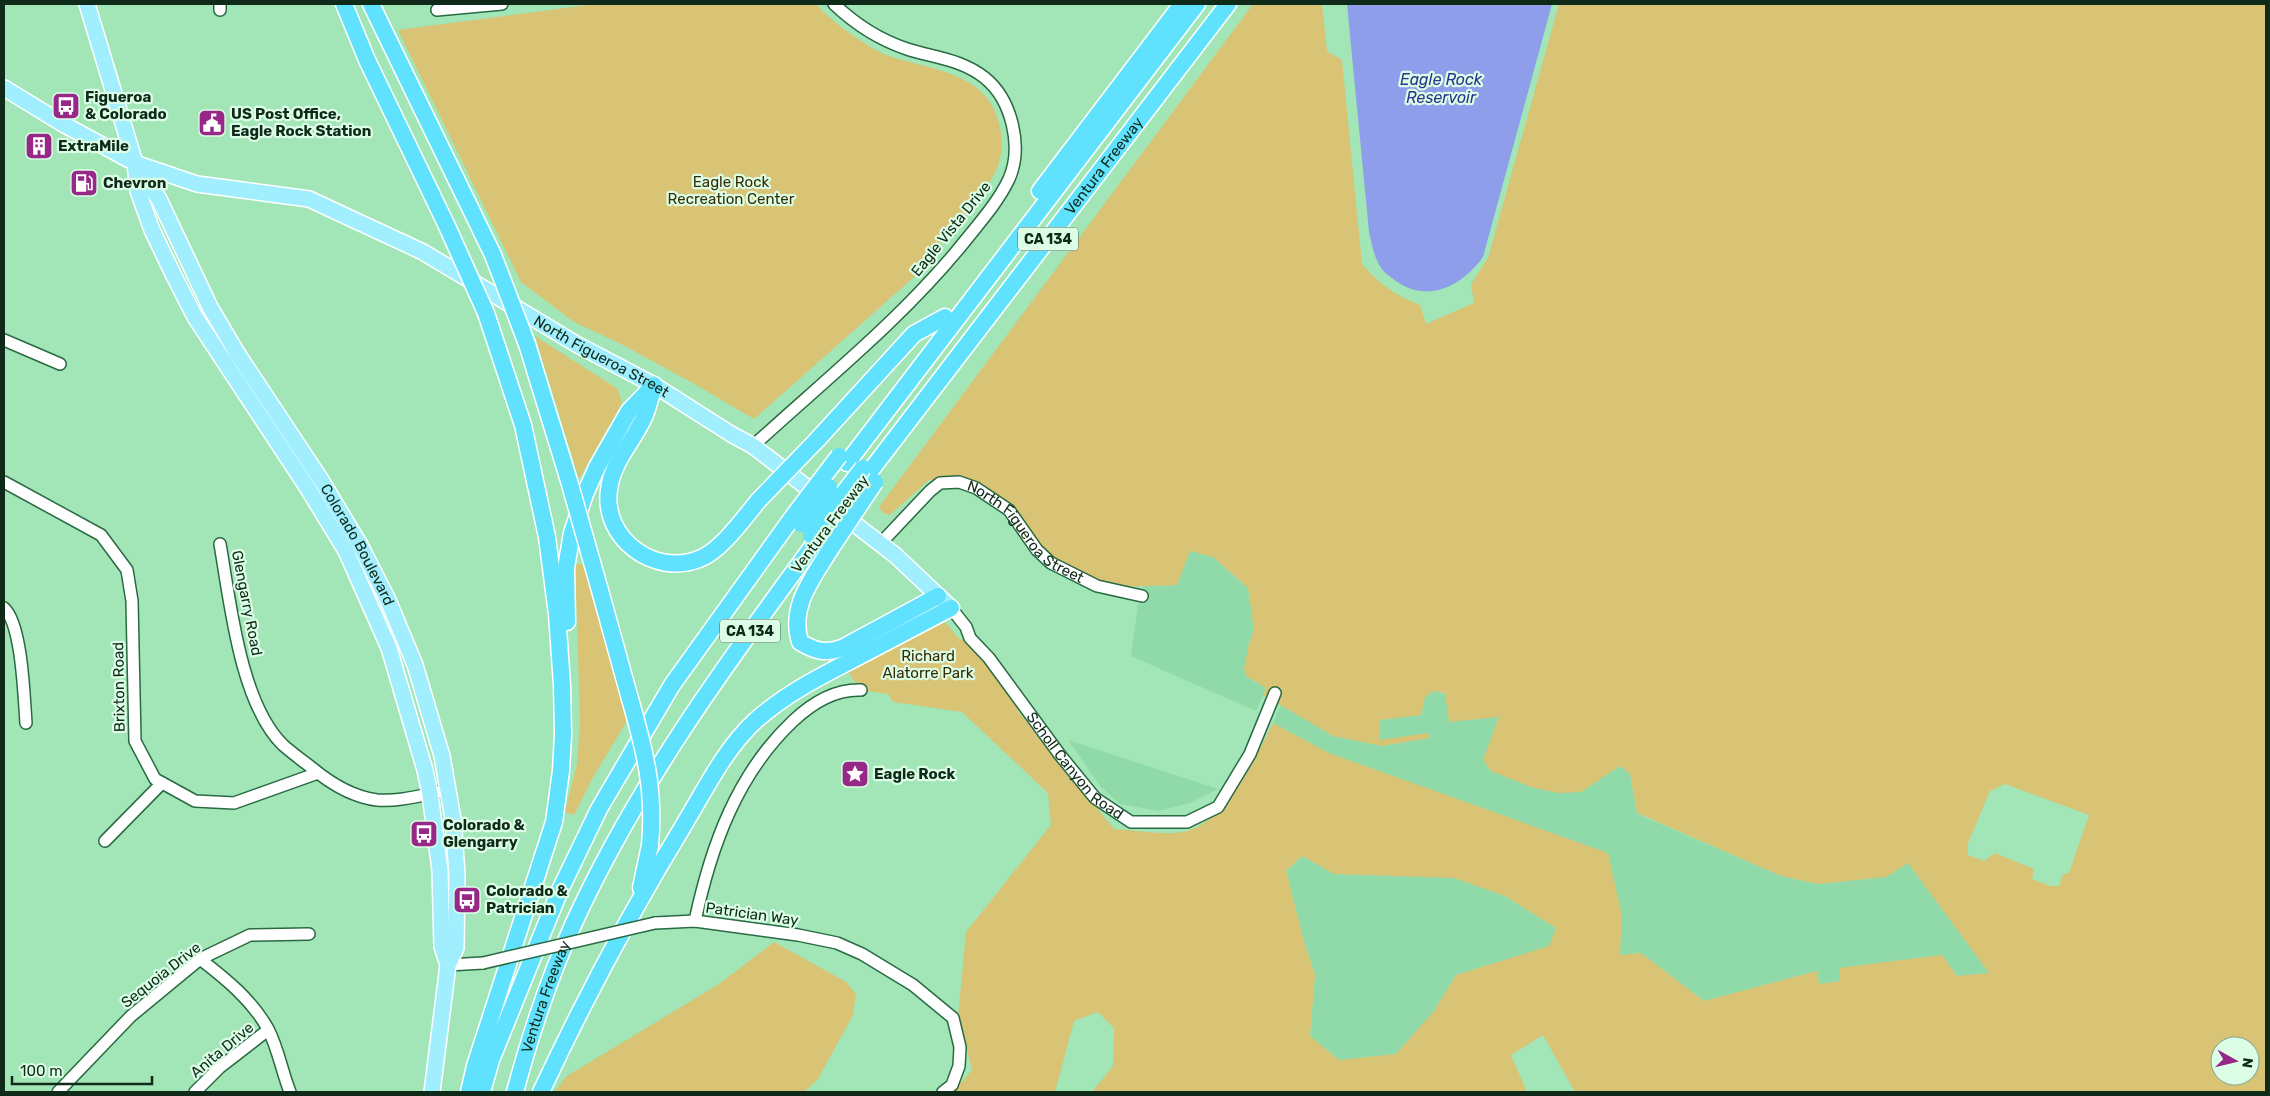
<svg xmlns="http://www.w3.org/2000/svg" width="2270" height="1096" font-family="Rubik,sans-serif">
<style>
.built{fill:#90daa9}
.green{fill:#d9c374;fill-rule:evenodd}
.water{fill:#8e9eea}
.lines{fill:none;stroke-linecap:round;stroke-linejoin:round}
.minor-casing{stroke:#296a43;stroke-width:14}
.major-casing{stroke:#fff;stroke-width:18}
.highway-casing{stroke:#fff;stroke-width:19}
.minor{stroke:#fff;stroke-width:11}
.major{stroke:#a0eefe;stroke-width:15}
.highway{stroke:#60e2fe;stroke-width:16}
.minor-bridge-casing{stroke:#296a43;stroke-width:14;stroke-linecap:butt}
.highway-bridge-casing{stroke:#fff;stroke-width:19;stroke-linecap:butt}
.minor-bridge{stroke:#fff;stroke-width:11}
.highway-bridge{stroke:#60e2fe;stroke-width:16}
.labels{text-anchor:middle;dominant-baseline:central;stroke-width:4.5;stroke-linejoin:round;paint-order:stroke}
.shield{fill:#dcfde6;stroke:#4c6956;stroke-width:1}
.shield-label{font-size:14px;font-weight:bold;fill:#0f2a19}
.poi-label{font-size:15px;font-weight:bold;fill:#0f2a19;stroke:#dcfde6;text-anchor:start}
.street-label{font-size:15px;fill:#0f2a19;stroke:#dcfde6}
.park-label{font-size:15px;fill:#372d05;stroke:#dcfde6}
.water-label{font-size:16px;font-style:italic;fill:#2e348b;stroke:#dcfde6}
</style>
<rect width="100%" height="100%" fill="#a2e5b7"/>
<!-- built -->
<g class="built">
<path d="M1190 551 1213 557 1248 588 1254 630 1249 643 1253 681 1266 688 1256 711 1131 656 1138 604H1142L1143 586 1177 585Z"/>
<path d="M1434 691 1445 694 1500 717 1581 792 1620 766 1630 774 1637 814 1781 876 1818 884 1886 877 1908 863 1990 973 1957 976 1942 955 1840 968 1841 981 1819 984 1817 971 1704 1001 1641 953 1620 955 1622 916 1273 723 1281 705 1333 736 1382 746 1429 738 1428 733 1380 741 1379 720 1421 715 1425 697Z"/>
<path d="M1068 740 1218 789 1190 803 1159 811 1120 804 1101 787Z"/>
<path d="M1302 856 1334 874 1454 878 1505 896 1556 928 1550 946 1456 975 1434 1011 1396 1054 1339 1060 1310 1036 1315 975 1304 941 1286 871Z"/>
</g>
<!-- green -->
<g class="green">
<path d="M595 4H816C827 19 871 50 889 56 930 70 988 72 999 124 1003 138 1003 154 997 168 990 185 977 198 967 212 949 234 932 255 914 277L754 419 698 386 623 345 574 322 521 282 398 30Z"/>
<path d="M1253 4H1322L1327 51 1342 60 1362 264C1380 285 1394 294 1420 305L1426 324 1474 303 1471 284 1488 258 1559 4H2266V1092H1575L1543 1035 1511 1055 1527 1092H1092L1113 1066 1114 1028 1098 1012 1074 1021 1055 1092H953L972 1070 958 1016 966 932 1051 825 1048 793 962 712 893 702 888 694 861 690 845 668 943 620 960 640 970 638 1029 711 1017 710 1114 829C1134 830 1155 834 1175 833 1224 831 1254 760 1273 723L1329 753 1608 853 1622 916 1620 955 1641 953 1704 1001 1817 971 1819 984 1840 981 1839 968 1942 955 1957 976 1989 973 1908 863 1886 877 1818 884 1781 876 1637 813 1630 774 1620 766 1581 792 1558 793 1531 787 1491 771 1483 760 1499 717 1449 722 1445 693 1434 691 1425 697 1421 715 1379 720 1380 740 1428 733 1429 738 1382 746 1333 736 1263 695 1266 688 1246 676 1244 669 1249 643 1254 630 1248 588 1213 557 1190 551 1177 585 1118 587 1071 572 1048 557 1007 503 970 481 929 480 890 515 883 513 879 507ZM2005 784 2089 815 2069 873 2063 874 2059 886H2050L2032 879 2034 869 1995 853 1984 861 1968 855V843L1990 791ZM1302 856 1334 874 1454 878 1505 896 1556 928 1549 946 1456 975 1434 1011 1396 1054 1339 1060 1310 1036 1315 975 1304 941 1286 871ZM2220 1046H2250V1076H2220Z"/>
<path d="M535 336 618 389 622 403 579 479Z"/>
<path d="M575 564H584L627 721 593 777 574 815 565 812 577 764 580 721Z"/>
<path d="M774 942 846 982 856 994 853 1015 818 1079 804 1092H554L567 1076 719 984Z"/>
</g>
<!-- water -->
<path class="water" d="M1347 4H1552L1483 257C1462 286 1428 304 1396 281 1391 277 1384 273 1381 268 1374 257 1372 245 1369 232Z"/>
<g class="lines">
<defs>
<g id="minor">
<path d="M220 10V4"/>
<path d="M437 10 502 4"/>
<path d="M4 340 60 364"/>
<path d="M753 446C825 380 904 317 965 241 981 221 998 202 1009 179 1023 147 1012 100 985 78 961 59 935 58 907 49 880 40 855 24 834 4"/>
<path d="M4 482 101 535 127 570 132 601 135 741 155 779 195 801 234 803 318 773"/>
<path d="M220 544C230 601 240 703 283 745 292 753 303 761 312 768 330 783 353 797 377 800 400 802 426 794 449 790"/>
<path id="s1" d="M880 544 930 491 940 483 959 482 976 488 1009 510 1037 550 1051 563 1097 586 1142 596"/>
<path d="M4 608C22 624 24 697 26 723"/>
<path id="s2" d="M951 608 966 627 970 638 989 658 1060 755 1095 798 1131 822H1187L1218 807 1250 754 1275 693"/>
<path d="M105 841 162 783"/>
<path d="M695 921C711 846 737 774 793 721 812 703 834 689 861 690"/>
<path d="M655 923 695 921 798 935 837 943 862 954 913 985 953 1018 960 1047 959 1066 952 1085 943 1092"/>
<path d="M200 959C226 979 252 1000 268 1029 278 1048 282 1072 290 1092"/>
<path d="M448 965 483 963"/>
<path d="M58 1092 131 1016 200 959 250 935 309 934"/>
<path d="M195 1092 219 1068 268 1030"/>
</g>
<g id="major">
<path d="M87 4 135 163 138 191 152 230 174 276 195 317 307 487 346 551 389 648 425 770 430 794 440 870 442 947 448 965"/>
<path id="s3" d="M4 88 63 124 135 163 197 184 309 199 423 252 576 344 654 385 731 434 753 446 895 555 951 608"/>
<path id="s4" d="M137 166 159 199 210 307 237 353 321 480 360 545 388 600 415 665 442 756 453 819 457 874 456 948 448 965 432 1092"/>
</g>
<g id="highway">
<path d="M344 4 367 60 446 224"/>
<path d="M371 4 493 255"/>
<path d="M1040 191 1182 4"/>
<path d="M527 344 569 481"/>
<path d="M653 390C650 398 648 407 645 415 634 441 612 461 609 490 602 538 654 577 699 559 721 551 743 519 758 501"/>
<path d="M817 440 914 334 945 317"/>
<path d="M847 463 1197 4"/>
<path id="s5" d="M868 474 1228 4"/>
<path d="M831 548C813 578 789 606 800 642 815 651 825 654 842 648L938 596"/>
<path d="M601 594 630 699"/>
<path d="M567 622 566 568 572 533 585 494 597 467 629 411 654 385"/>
<path d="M641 888 650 845"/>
<path d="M469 1092 475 1066 554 822 561 771 563 735 562 685 557 614 547 537 523 425 486 313"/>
<path d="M482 1092 491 1060 560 890 599 809 672 685 792 518"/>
<path id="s6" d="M515 1092C530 1036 549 978 573 925 636 786 728 661 818 539"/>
<path d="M541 1092C584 1000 632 910 685 823 706 788 725 749 755 721 785 694 819 677 854 659 886 642 919 625 951 608"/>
</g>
</defs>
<!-- minor casing -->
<use href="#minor" class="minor-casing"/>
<!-- major casing -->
<use href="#major" class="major-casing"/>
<!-- highway casing -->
<use href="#highway" class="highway-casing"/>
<!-- minor -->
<use href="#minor" class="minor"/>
<!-- major -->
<use href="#major" class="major"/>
<!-- highway -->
<use href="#highway" class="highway"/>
<defs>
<path id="minor-bridge" d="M483 963 655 923"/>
<g id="highway-bridge">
<path d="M446 224 486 313"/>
<path d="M493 255 527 344"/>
<path d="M569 481 601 594"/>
<path d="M758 501 817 440"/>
<path d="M792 518 839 456"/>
<path d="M801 524 829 487"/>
<path d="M811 535 863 468"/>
<path d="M831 548 875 482"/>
<path d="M630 699C645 751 655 790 650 845"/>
</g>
</defs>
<!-- minor-bridge casing -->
<use href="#minor-bridge" class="minor-bridge-casing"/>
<!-- highway-bridge casing -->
<use href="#highway-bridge" class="highway-bridge-casing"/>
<!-- minor-bridge -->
<use href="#minor-bridge" class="minor-bridge"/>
<!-- highway-bridge -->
<use href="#highway-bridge" class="highway-bridge"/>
</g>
<!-- icons -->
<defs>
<symbol id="bus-square" viewBox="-11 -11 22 22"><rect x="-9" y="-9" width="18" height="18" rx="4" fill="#982888" stroke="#dcfde6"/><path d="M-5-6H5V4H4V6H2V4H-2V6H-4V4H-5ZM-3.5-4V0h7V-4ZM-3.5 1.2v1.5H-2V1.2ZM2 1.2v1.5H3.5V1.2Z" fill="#fff"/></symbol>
<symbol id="civic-square" viewBox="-11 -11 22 22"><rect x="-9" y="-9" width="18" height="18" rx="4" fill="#982888" stroke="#dcfde6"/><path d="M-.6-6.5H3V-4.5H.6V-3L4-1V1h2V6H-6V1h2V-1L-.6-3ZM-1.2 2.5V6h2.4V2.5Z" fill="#fff"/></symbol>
<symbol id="building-square" viewBox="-11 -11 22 22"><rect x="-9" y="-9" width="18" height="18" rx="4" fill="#982888" stroke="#dcfde6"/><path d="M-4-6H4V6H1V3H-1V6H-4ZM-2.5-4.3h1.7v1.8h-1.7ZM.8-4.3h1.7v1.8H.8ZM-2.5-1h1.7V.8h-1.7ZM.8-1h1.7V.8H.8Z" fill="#fff"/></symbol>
<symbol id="fuel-square" viewBox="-11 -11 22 22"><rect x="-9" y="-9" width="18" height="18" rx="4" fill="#982888" stroke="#dcfde6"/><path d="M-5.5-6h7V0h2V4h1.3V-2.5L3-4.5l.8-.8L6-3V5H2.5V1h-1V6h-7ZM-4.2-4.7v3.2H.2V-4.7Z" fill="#fff"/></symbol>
<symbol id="sight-square" viewBox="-11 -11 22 22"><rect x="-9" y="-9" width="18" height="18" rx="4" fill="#982888" stroke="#dcfde6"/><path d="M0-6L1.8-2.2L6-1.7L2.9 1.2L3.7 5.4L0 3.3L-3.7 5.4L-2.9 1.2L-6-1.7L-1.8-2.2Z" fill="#fff"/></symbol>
</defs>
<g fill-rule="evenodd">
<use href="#bus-square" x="50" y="90" width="32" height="32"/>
<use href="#civic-square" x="196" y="107" width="32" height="32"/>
<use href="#building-square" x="23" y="130" width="32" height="32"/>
<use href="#fuel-square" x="68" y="167" width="32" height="32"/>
<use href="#sight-square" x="839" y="758" width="32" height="32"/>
<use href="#bus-square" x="408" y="818" width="32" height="32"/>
<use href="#bus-square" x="451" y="884" width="32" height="32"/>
</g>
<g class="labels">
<!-- shield labels -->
<g class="shield">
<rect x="1018" y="227.5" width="60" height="23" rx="4"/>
<rect x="720" y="619.5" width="60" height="23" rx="4"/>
</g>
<g class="shield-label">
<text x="1048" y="239">CA 134</text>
<text x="750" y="631">CA 134</text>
</g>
<!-- poi labels -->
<g class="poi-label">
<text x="85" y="97">Figueroa<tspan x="85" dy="17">&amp; Colorado</tspan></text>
<text x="231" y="114">US Post Office,<tspan x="231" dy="17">Eagle Rock Station</tspan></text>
<text x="58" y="146">ExtraMile</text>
<text x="103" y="183">Chevron</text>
<text x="874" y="774">Eagle Rock</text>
<text x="443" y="825">Colorado &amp;<tspan x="443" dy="17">Glengarry</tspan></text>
<text x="486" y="891">Colorado &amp;<tspan x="486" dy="17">Patrician</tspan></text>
</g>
<!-- street labels -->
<g class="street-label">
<text stroke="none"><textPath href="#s5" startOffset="388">Ventura Freeway</textPath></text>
<text transform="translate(951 229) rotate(-51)">Eagle Vista Drive</text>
<text stroke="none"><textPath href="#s3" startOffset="662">North Figueroa Street</textPath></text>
<text transform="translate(830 524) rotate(-53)">Ventura Freeway</text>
<text stroke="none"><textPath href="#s1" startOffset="190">North Figueroa Street</textPath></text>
<text stroke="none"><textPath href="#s4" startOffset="439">Colorado Boulevard</textPath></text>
<text transform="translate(247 603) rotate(79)">Glengarry Road</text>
<text transform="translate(119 687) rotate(-91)">Brixton Road</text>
<text stroke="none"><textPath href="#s2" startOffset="202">Scholl Canyon Road</textPath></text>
<text transform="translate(752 914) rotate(8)">Patrician Way</text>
<text transform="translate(161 975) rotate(-38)">Sequoia Drive</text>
<text stroke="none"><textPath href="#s6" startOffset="100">Ventura Freeway</textPath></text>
<text transform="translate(222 1050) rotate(-40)">Anita Drive</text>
</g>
<!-- park labels -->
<g class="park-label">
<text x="731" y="182">Eagle Rock<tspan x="731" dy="17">Recreation Center</tspan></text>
<text x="928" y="656">Richard<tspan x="928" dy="17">Alatorre Park</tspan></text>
</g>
<!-- water labels -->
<g class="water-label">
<text x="1441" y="79">Eagle Rock<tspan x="1441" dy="18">Reservoir</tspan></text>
</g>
</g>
<!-- border -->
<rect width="2270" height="1096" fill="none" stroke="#0f2a19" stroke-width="10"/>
<!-- north arrow -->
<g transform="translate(2235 1061) rotate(98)"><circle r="24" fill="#dcfde6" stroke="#8aa994"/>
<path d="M0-4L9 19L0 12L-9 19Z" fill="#982888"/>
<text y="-8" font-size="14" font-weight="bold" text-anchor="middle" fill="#0f2a19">N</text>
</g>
<!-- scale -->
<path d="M12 1076v8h140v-8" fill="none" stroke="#0f2a19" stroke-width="2.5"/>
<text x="20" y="1076" font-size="15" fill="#0f2a19" stroke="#dcfde6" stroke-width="4" paint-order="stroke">100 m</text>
</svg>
